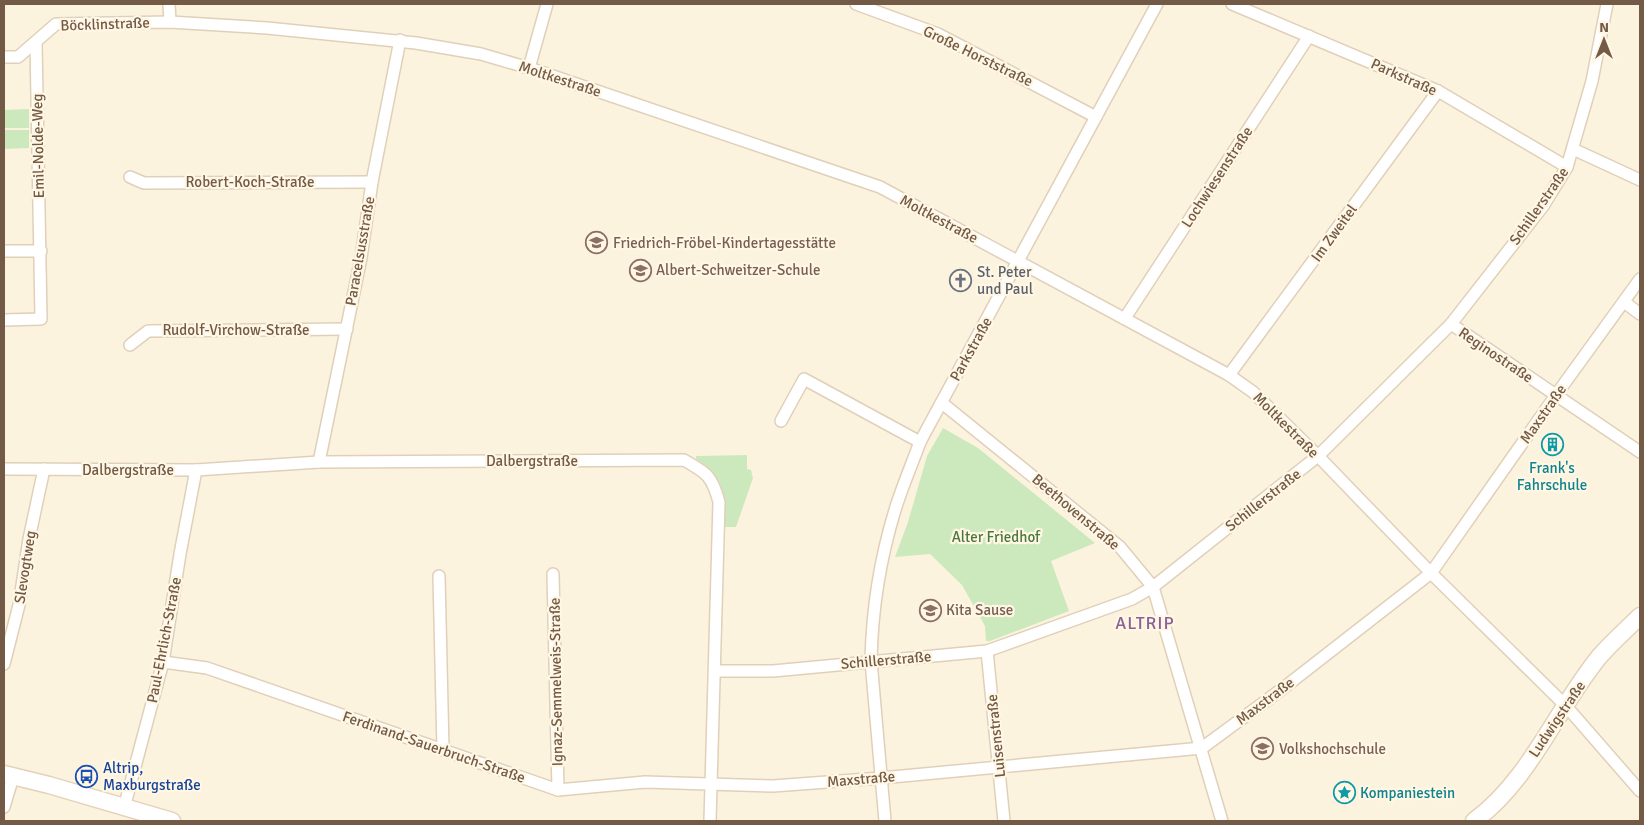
<svg xmlns="http://www.w3.org/2000/svg" width="1644" height="825" font-family="Signika,sans-serif">
<style>
.green{fill:#cbe9bd}
.lines{fill:none;stroke-linecap:round;stroke-linejoin:round}
.street-casing{stroke:#e0d0ba;stroke-width:14}
.secondary-casing{stroke:#e5d1b8;stroke-width:19}
.street{stroke:#fff;stroke-width:11}
.secondary{stroke:#fff;stroke-width:16}
.labels{text-anchor:middle;dominant-baseline:central;stroke-width:4.5;stroke-linejoin:round;paint-order:stroke}
.street-label{font-size:15px;fill:#725a46;stroke:#fff7e4}
.education-label{font-size:15px;fill:#785e54;stroke:#fff7e4;text-anchor:start}
.worship-label{font-size:15px;fill:#5b616d;stroke:#fff7e4;text-anchor:start}
.culture-label{font-size:15px;fill:#0d838f;stroke:#fff7e4}
.park-label{font-size:15px;fill:#4a783e;stroke:#fff7e4}
.transit-label{font-size:15px;fill:#164399;stroke:#fff7e4;text-anchor:start}
.quarter-label{font-size:18px;letter-spacing:1px;fill:#896196;stroke:#fff7e4}
</style>
<rect width="100%" height="100%" fill="#fcf3de"/>
<!-- green -->
<g class="green">
<path d="M29 109V128H4V110Z"/>
<path d="M4 130H29V148L4 149Z"/>
<path d="M943 428 978 448 1095 543 1051 561 1069 611 990 641H986L985 626 962 585 930 554 895 557 908 522 927 456Z"/>
<path d="M747 455V469L751 470 753 478 736 527H725C725 494 726 478 696 459V456Z"/>
</g>
<g class="lines">
<defs>
<g id="street">
<path d="M169 4 170 22"/>
<path d="M856 4 938 34 1096 117"/>
<path d="M1232 4 1438 91 1567 167"/>
<path d="M4 57H18L56 24 170 22 267 28 416 43 481 54 529 68 880 187 1229 375 1253 392 1318 456 1431 573 1566 706 1640 791"/>
<path d="M529 68 547 4"/>
<path d="M1573 149 1640 180"/>
<path d="M130 177 144 183 372 182"/>
<path d="M4 251H41"/>
<path d="M1624 302 1640 314"/>
<path d="M1125 318 1309 36"/>
<path d="M4 320 41 319 36 42"/>
<path d="M1451 324 1640 452"/>
<path d="M130 345 148 331 347 329"/>
<path d="M1229 375 1438 91"/>
<path d="M942 403 1120 547 1153 587 1222 821"/>
<path d="M781 421 804 379 920 442"/>
<path d="M319 462 361 258 372 182 400 40"/>
<path d="M4 469 196 470 319 462 684 460C707 473 712 476 719 502L710 821"/>
<path d="M553 574 558 790"/>
<path d="M439 576 443 750"/>
<path d="M987 651 1004 821"/>
<path d="M163 662 207 668 558 790 645 782 773 786 881 778 1202 748 1286 686 1431 573 1556 395 1640 279"/>
<path d="M4 664 19 605 29 539 44 469"/>
<path d="M715 671H773L987 651 1132 599 1153 587 1318 456 1451 324 1543 206 1567 167 1592 81 1607 4"/>
<path d="M4 807 13 777"/>
<path d="M124 808 163 662 180 554 196 470"/>
<path d="M885 821 871 661C872 611 880 559 895 510 902 487 912 464 920 442L1157 4"/>
</g>
<g id="secondary">
<path d="M4 774 49 785 172 821"/>
<path d="M1474 821C1530 780 1556 710 1599 657 1612 642 1627 629 1640 616"/>
</g>
</defs>
<!-- street casing -->
<use href="#street" class="street-casing"/>
<!-- secondary casing -->
<use href="#secondary" class="secondary-casing"/>
<!-- street -->
<use href="#street" class="street"/>
<!-- secondary -->
<use href="#secondary" class="secondary"/>
</g>
<!-- icons -->
<defs>
<symbol id="school-ring" viewBox="-11 -11 22 22"><circle r="9.5" fill="#fff7e4" stroke="#8d6e63" stroke-width="1.5"/><path d="M0-5L7-2L0 1L-7-2ZM-4 1L0 2.5L4 1V4Q0 6-4 4Z" fill="#8d6e63"/></symbol>
<symbol id="church-ring" viewBox="-11 -11 22 22"><circle r="9.5" fill="#fff7e4" stroke="#6b7280" stroke-width="1.5"/><path d="M-1.2-6h2.4v3.5h3.3v2.4h-3.3V6h-2.4V-.1h-3.3v-2.4h3.3Z" fill="#6b7280"/></symbol>
<symbol id="building-ring" viewBox="-11 -11 22 22"><circle r="9.5" fill="#fff7e4" stroke="#0f9aa8" stroke-width="1.5"/><path d="M-4-6H4V6H1V3H-1V6H-4ZM-2.5-4.3h1.7v1.8h-1.7ZM.8-4.3h1.7v1.8H.8ZM-2.5-1h1.7V.8h-1.7ZM.8-1h1.7V.8H.8Z" fill="#0f9aa8"/></symbol>
<symbol id="university-ring" viewBox="-11 -11 22 22"><circle r="9.5" fill="#fff7e4" stroke="#8d6e63" stroke-width="1.5"/><path d="M0-5L7-2L0 1L-7-2ZM-4 1L0 2.5L4 1V4Q0 6-4 4Z" fill="#8d6e63"/></symbol>
<symbol id="bus-ring" viewBox="-11 -11 22 22"><circle r="9.5" fill="#fff7e4" stroke="#1a4fb4" stroke-width="1.5"/><path d="M-5-6H5V4H4V6H2V4H-2V6H-4V4H-5ZM-3.5-4V0h7V-4ZM-3.5 1.2v1.5H-2V1.2ZM2 1.2v1.5H3.5V1.2Z" fill="#1a4fb4"/></symbol>
<symbol id="sight-ring" viewBox="-11 -11 22 22"><circle r="9.5" fill="#fff7e4" stroke="#0f9aa8" stroke-width="1.5"/><path d="M0-6L1.8-2.2L6-1.7L2.9 1.2L3.7 5.4L0 3.3L-3.7 5.4L-2.9 1.2L-6-1.7L-1.8-2.2Z" fill="#0f9aa8"/></symbol>
</defs>
<g fill-rule="evenodd">
<use href="#school-ring" x="584" y="230" width="25" height="25"/>
<use href="#school-ring" x="628" y="258" width="25" height="25"/>
<use href="#church-ring" x="948" y="268" width="25" height="25"/>
<use href="#building-ring" x="1540" y="432" width="25" height="25"/>
<use href="#school-ring" x="918" y="598" width="25" height="25"/>
<use href="#university-ring" x="1250" y="736" width="25" height="25"/>
<use href="#bus-ring" x="74" y="764" width="25" height="25"/>
<use href="#sight-ring" x="1332" y="780" width="25" height="25"/>
</g>
<g class="labels">
<!-- street labels -->
<g class="street-label">
<text transform="translate(105 24) rotate(-2)">Böcklinstraße</text>
<text transform="translate(978 56) rotate(26)">Große Horststraße</text>
<text transform="translate(1404 77) rotate(24)">Parkstraße</text>
<text transform="translate(560 79) rotate(18)">Moltkestraße</text>
<text transform="translate(38 146) rotate(-91)">Emil-Nolde-Weg</text>
<text transform="translate(1217 177) rotate(-57)">Lochwiesenstraße</text>
<text x="250" y="182">Robert-Koch-Straße</text>
<text transform="translate(1539 206) rotate(-55)">Schillerstraße</text>
<text transform="translate(939 219) rotate(28)">Moltkestraße</text>
<text transform="translate(1334 233) rotate(-54)">Im Zweitel</text>
<text transform="translate(360 251) rotate(-80)">Paracelsusstraße</text>
<text x="236" y="330">Rudolf-Virchow-Straße</text>
<text transform="translate(971 349) rotate(-61)">Parkstraße</text>
<text transform="translate(1496 355) rotate(34)">Reginostraße</text>
<text transform="translate(1543 414) rotate(-55)">Maxstraße</text>
<text transform="translate(1286 425) rotate(45)">Moltkestraße</text>
<text x="532" y="461">Dalbergstraße</text>
<text x="128" y="470">Dalbergstraße</text>
<text transform="translate(1263 500) rotate(-38)">Schillerstraße</text>
<text transform="translate(1076 512) rotate(40)">Beethovenstraße</text>
<text transform="translate(25 567) rotate(-81)">Slevogtweg</text>
<text transform="translate(164 640) rotate(-79)">Paul-Ehrlich-Straße</text>
<text transform="translate(886 660) rotate(-5)">Schillerstraße</text>
<text transform="translate(556 682) rotate(-91)">Ignaz-Semmelweis-Straße</text>
<text transform="translate(1265 701) rotate(-37)">Maxstraße</text>
<text transform="translate(1557 719) rotate(-56)">Ludwigstraße</text>
<text transform="translate(996 736) rotate(-96)">Luisenstraße</text>
<text transform="translate(434 747) rotate(19)">Ferdinand-Sauerbruch-Straße</text>
<text transform="translate(861 779) rotate(-5)">Maxstraße</text>
</g>
<!-- education labels -->
<g class="education-label">
<text x="613" y="243">Friedrich-Fröbel-Kindertagesstätte</text>
<text x="656" y="270">Albert-Schweitzer-Schule</text>
<text x="946" y="610">Kita Sause</text>
<text x="1279" y="749">Volkshochschule</text>
</g>
<!-- worship labels -->
<g class="worship-label">
<text x="977" y="272">St. Peter<tspan x="977" dy="17">und Paul</tspan></text>
</g>
<!-- culture labels -->
<g class="culture-label">
<text x="1552" y="468">Frank's<tspan x="1552" dy="17">Fahrschule</tspan></text>
<text x="1360" y="793" text-anchor="start">Kompaniestein</text>
</g>
<!-- park labels -->
<g class="park-label">
<text x="996" y="537">Alter Friedhof</text>
</g>
<!-- transit labels -->
<g class="transit-label">
<text x="103" y="768">Altrip,<tspan x="103" dy="17">Maxburgstraße</tspan></text>
</g>
<!-- quarter labels -->
<g class="quarter-label">
<text x="1145" y="623">ALTRIP</text>
</g>
</g>
<!-- border -->
<rect width="1644" height="825" fill="none" stroke="#725a46" stroke-width="10"/>
<!-- north arrow -->
<g transform="translate(1604 40)" stroke="#fff7e4" stroke-width="4" paint-order="stroke">
<path d="M0-4L9 19L0 12L-9 19Z" fill="#725a46"/>
<text y="-8" font-size="14" font-weight="bold" text-anchor="middle" fill="#725a46">N</text>
</g>
</svg>
